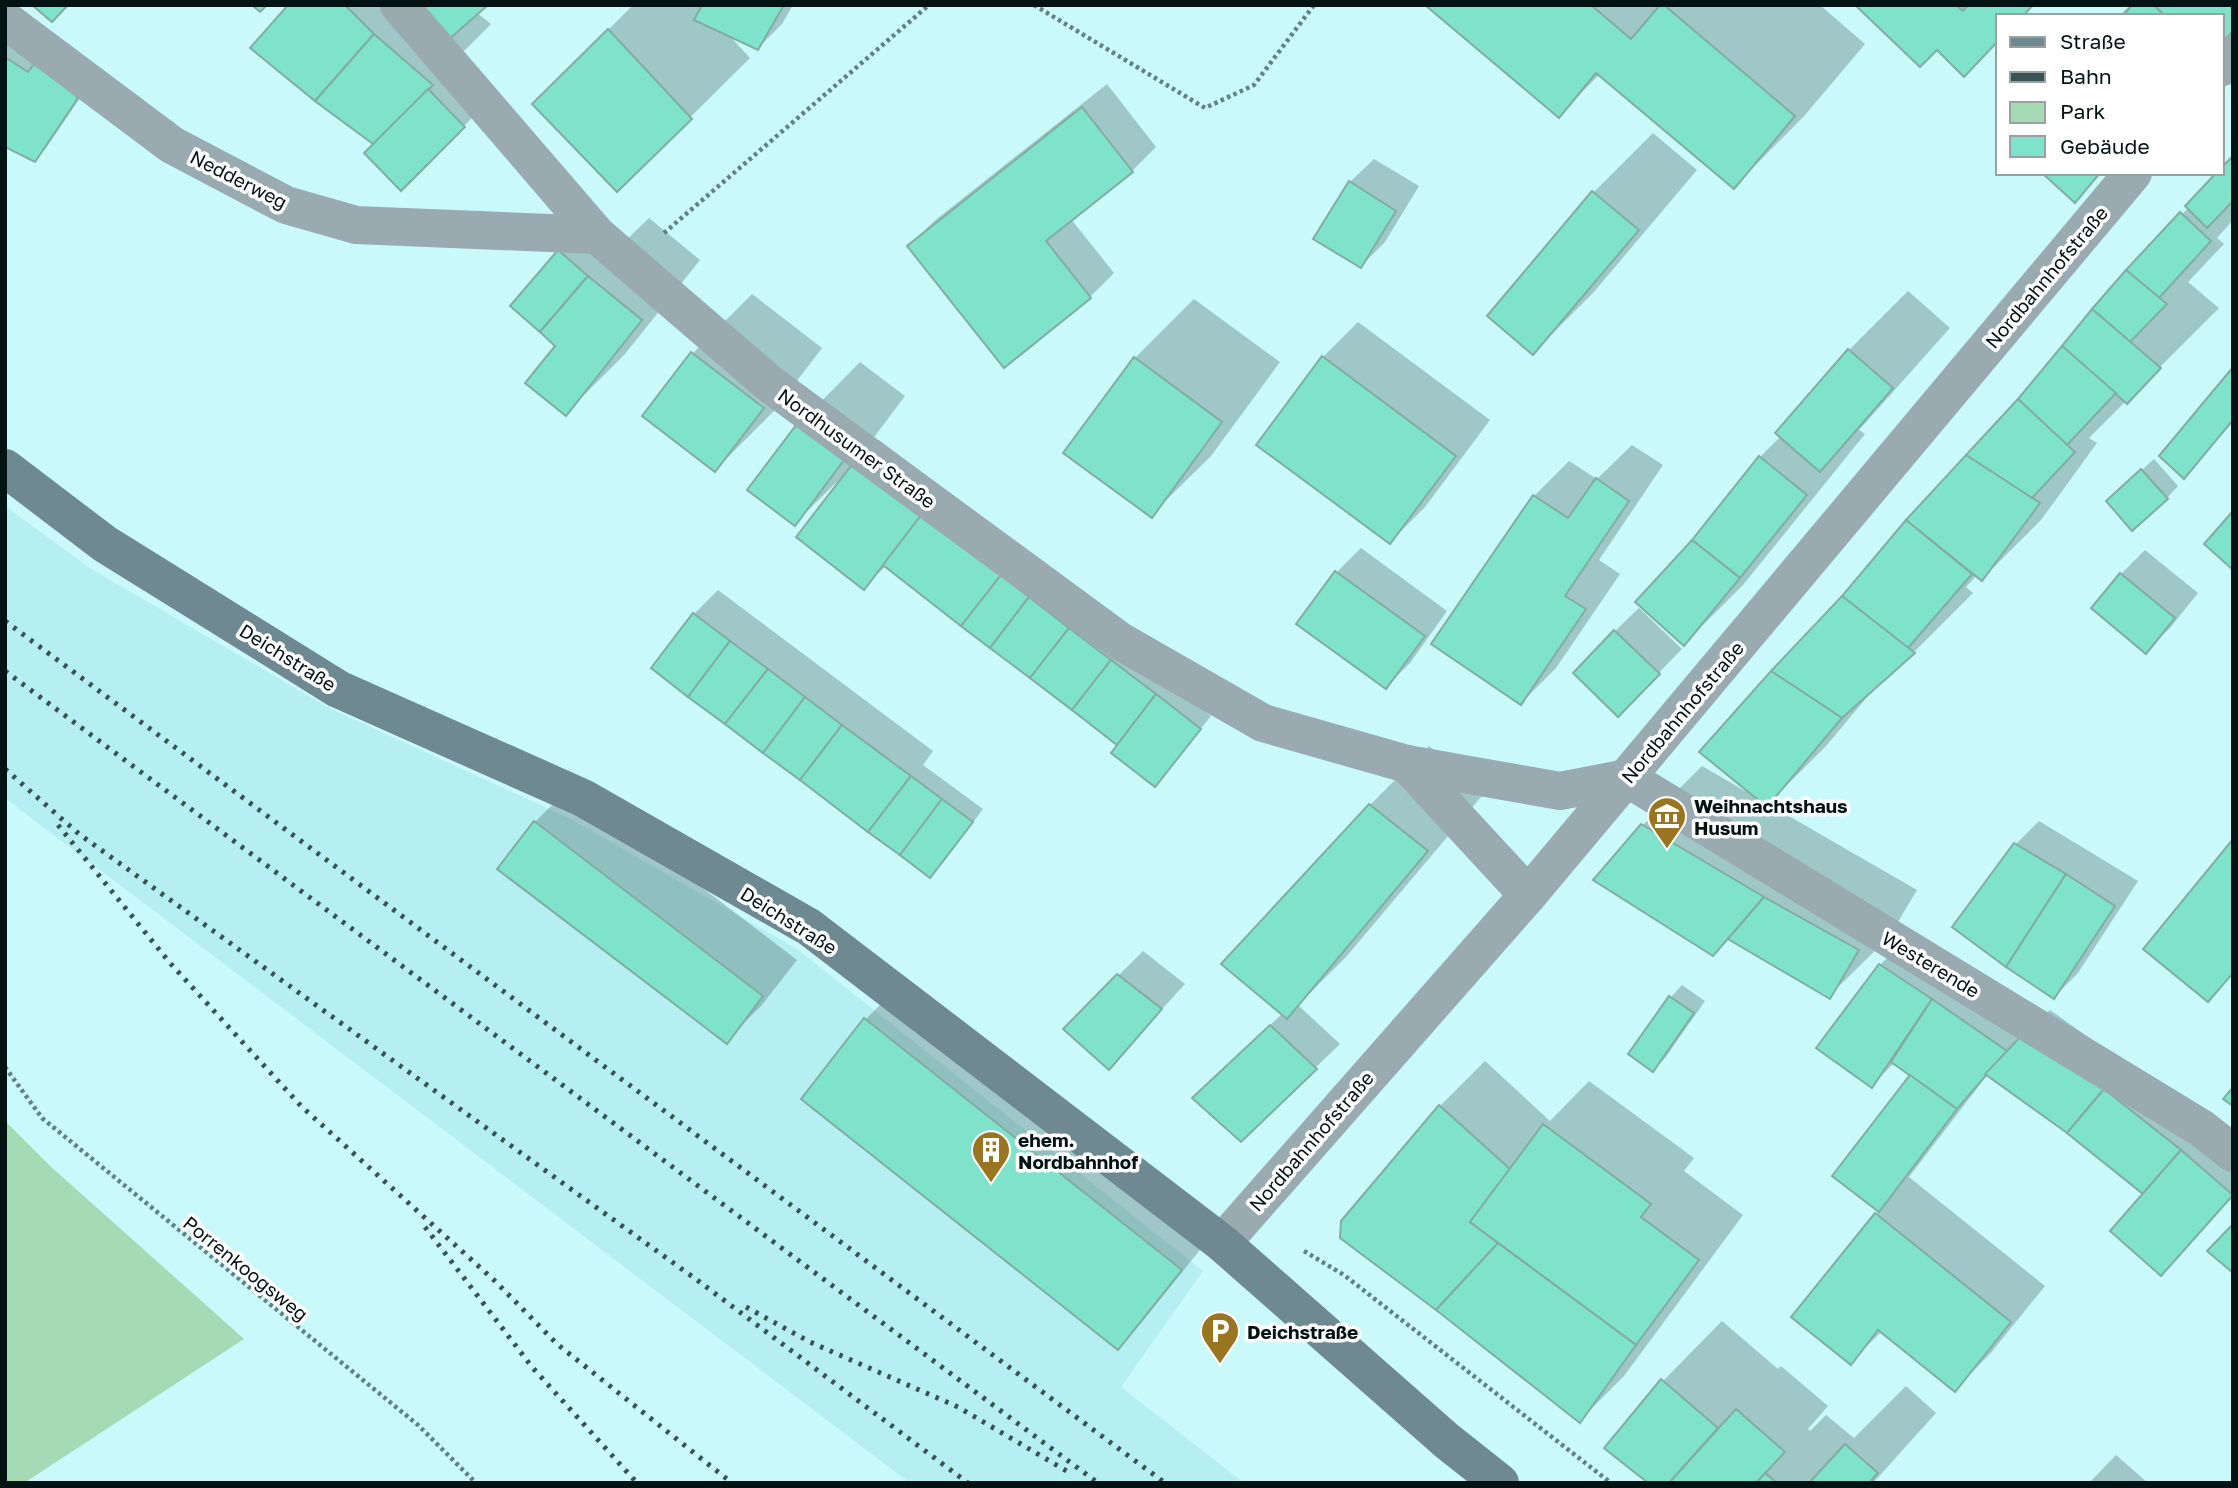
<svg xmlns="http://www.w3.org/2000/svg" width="2238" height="1488" font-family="'Golos Text',sans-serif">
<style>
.built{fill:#b5eff1}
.green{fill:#a5dab4}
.shadow{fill:#0003}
.building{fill:#7fe3cb;stroke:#82ada1;stroke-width:2}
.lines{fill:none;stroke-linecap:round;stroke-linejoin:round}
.path{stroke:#628182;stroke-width:4.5;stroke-dasharray:3.5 3.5;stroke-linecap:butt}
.street{stroke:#99aab1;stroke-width:38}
.secondary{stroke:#6f8993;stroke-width:38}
.rail{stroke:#395253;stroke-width:5;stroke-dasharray:3.5 7;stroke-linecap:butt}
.labels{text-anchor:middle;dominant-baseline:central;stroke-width:7;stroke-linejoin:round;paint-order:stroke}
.street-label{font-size:19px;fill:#031314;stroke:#fff}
.poi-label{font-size:19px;font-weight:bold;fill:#031314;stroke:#fff;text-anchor:start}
</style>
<rect width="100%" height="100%" fill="#c9f9fb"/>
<!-- built -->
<path class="built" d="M5 506 88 567 329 708 571 819 797 949 1203 1271 1121 1387 1244 1483H910L5 798Z"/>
<!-- green -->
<path class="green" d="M5 1121 49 1165 244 1339 24 1483H5Z"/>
<!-- shadow -->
<g class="shadow">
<path d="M291 5H393L477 13 491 24 451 64 488 102 402 188Z"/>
<path d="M633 5H700L703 8 704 5H793L782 24 758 48 727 33 750 58 617 190 593 45Z"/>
<path d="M1428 5H1820L1865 44 1805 115 1734 187 1600 74 1559 115Z"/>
<path d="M1858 5H2032L1998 16V40L1964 74 1937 48Z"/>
<path d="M2130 5H2233V31L2222 42V16H2119Z"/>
<path d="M5 38 89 85 46 148 35 160 5 145Z"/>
<path d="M1107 84 1156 147 1132 171 1071 219 1114 273 1090 297 909 246 933 222Z"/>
<path d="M1653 133 1697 170 1593 293 1533 353 1489 315 1594 192Z"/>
<path d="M1374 159 1419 186 1385 242 1361 266 1350 182Z"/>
<path d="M2233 159V220L2217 238 2224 244 2188 282 2219 308 2089 438 2097 443 2041 520 1982 579 1977 575 1966 587 1973 593 1914 652 1878 684 1826 746 1768 804 1917 890 1889 937 1829 996 1730 937 1713 954 1643 825 1702 766 1747 792 1843 598 1907 521 2020 400 2127 271 2222 173Z"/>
<path d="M649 218 700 260 625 354 566 413 557 346 560 251 614 252Z"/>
<path d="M1908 291 1950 328 1859 430 1865 434 1743 585 1684 644 1760 457 1781 436 1849 350Z"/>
<path d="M752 294 822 348 774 411 715 470 644 416 693 353Z"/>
<path d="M1194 299 1280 362 1211 456 1151 515 1135 358Z"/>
<path d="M1358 322 1490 420 1425 507 1390 542 1323 357Z"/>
<path d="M860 362 905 396 863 452 865 454 879 440 1024 550 1013 563 1211 716 1155 785 1120 744 886 566 864 587 842 477 794 524 801 422Z"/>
<path d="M2233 370V422L2184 476Z"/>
<path d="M1632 445 1663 465 1599 560 1620 574 1556 668 1521 703 1534 496 1569 461 1597 479Z"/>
<path d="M2154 459 2178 486 2167 498 2120 490Z"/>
<path d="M1361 548 1447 611 1410 663 1386 687 1299 623 1337 572Z"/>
<path d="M2145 550 2198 593 2170 628 2146 651 2121 574Z"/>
<path d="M718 590 933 751 923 765 983 809 942 864 930 875 694 614Z"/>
<path d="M1639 608 1682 649 1642 690 1615 631Z"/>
<path d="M1429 746 1486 791 1346 957 1298 1005 1340 1044 1241 1139 1218 1074 1283 1013 1370 805Z"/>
<path d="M570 787 797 960 761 1006 726 1041 535 822Z"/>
<path d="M2039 821 2138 881 2078 973 2054 997 2015 845Z"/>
<path d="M1904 941 2032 1027 2050 1010 2128 1065 2233 1150V1195L2184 1249 2146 1193 2069 1131 1988 1074 1909 1177 2045 1286 1990 1354 1955 1389 1882 1331 1850 1363 1876 1214 1880 1210 1912 1075 1895 1062 1872 1085 1880 965Z"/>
<path d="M1143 951 1185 984 1109 1067 1065 1029Z"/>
<path d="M1682 985 1705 1001 1665 1058 1653 1070 1631 1054 1671 997Z"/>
<path d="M890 995 1204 1245 1141 1323 1118 1347 804 1098 866 1019Z"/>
<path d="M1485 1061 1550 1121 1589 1081 1694 1158 1684 1171 1743 1215 1624 1376 1580 1420 1343 1222 1440 1106Z"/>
<path d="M1722 1321 1778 1369 1781 1366 1828 1406 1808 1429 1810 1431 1826 1415 1854 1438 1906 1386 1936 1413 1873 1483H1651L1663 1381Z"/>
<path d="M2116 1455 2148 1483H2089Z"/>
</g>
<!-- building -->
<g class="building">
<path d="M32 5H68L52 22Z"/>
<path d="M252 5H267L260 12Z"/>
<path d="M288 5H345L374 34 315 101 250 48Z"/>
<path d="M417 5H488L447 41Z"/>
<path d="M702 5H784L758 50 694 20Z"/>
<path d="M1425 5H1591L1631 39 1660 5H1664L1795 116 1734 189 1596 73 1559 118Z"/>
<path d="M1855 5H1956L1963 11 1968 5H2033L2023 16H1998V41L1964 77 1937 50 1920 67Z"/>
<path d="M2132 5H2154L2165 16H2123Z"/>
<path d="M2154 5H2233V31L2222 43V16H2165Z"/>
<path d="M608 29 692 119 617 192 532 104Z"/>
<path d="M374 34 433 85 373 144 315 101Z"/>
<path d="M5 57 28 72 37 60 78 98 35 162 5 147Z"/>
<path d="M428 89 465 127 401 191 364 153Z"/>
<path d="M1082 107 1133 172 1046 241 1091 298 1004 368 907 246Z"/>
<path d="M2233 156V201L2207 228 2185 206 2216 173H2222V167Z"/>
<path d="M2042 173H2100L2075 203Z"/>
<path d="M1349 181 1396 211 1361 268 1313 239Z"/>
<path d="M1592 191 1639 230 1533 355 1487 316Z"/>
<path d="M2180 212 2211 241 2159 298 2126 270Z"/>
<path d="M558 250 588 276 540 332 510 306Z"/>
<path d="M2126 270 2167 304 2130 342 2092 309Z"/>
<path d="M588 276 642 320 566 416 525 383 555 346 540 332Z"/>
<path d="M2092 309 2161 368 2127 404 2062 346Z"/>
<path d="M2062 346 2116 393 2067 445 2018 399Z"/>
<path d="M1848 349 1893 388 1820 472 1775 433Z"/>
<path d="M691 352 764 408 715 472 642 416Z"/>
<path d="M1322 356 1456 456 1390 544 1256 445Z"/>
<path d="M1134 357 1222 422 1152 518 1063 453Z"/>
<path d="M2233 367V420L2184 479 2159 456Z"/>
<path d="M2018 399 2075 452 2032 498 1966 455Z"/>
<path d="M800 420 847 456 795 526 747 490Z"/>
<path d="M1966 455 2040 503 1982 581 1906 520Z"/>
<path d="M1759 456 1807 495 1740 578 1692 540Z"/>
<path d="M854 462 922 514 864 590 796 537Z"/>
<path d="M2141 469 2168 499 2132 531 2106 501Z"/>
<path d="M1596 478 1629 501 1565 596 1586 609 1521 705 1431 644 1533 495 1568 518Z"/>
<path d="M2233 511V570L2204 544Z"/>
<path d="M922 514 1001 575 961 626 883 565Z"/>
<path d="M1906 520 1972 574 1908 648 1842 596Z"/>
<path d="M1692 540 1740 578 1684 646 1635 602Z"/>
<path d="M1335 571 1425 636 1386 689 1296 624Z"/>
<path d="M2120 573 2175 618 2146 654 2091 608Z"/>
<path d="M1001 575 1029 597 990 648 961 626Z"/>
<path d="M1842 596 1915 653 1842 718 1771 671Z"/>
<path d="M1029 597 1069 628 1030 678 990 648Z"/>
<path d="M693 613 730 641 688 697 651 668Z"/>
<path d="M1069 628 1111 660 1072 710 1030 678Z"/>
<path d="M1614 630 1660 674 1618 717 1573 673Z"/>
<path d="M730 641 768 669 725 724 688 697Z"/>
<path d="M1111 660 1156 694 1117 745 1072 710Z"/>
<path d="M768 669 805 697 763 753 725 724Z"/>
<path d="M1771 671 1842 718 1767 807 1699 752Z"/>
<path d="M1156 694 1201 729 1155 787 1111 753Z"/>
<path d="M805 697 842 725 800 780 763 753Z"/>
<path d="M842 725 911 776 868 832 800 780Z"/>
<path d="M911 776 942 799 900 855 868 832Z"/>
<path d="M942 799 973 822 930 878 900 855Z"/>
<path d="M1369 804 1428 851 1287 1019 1221 964Z"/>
<path d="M534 821 763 996 727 1044 497 869Z"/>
<path d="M1641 824 1764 897 1713 956 1593 880Z"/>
<path d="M2233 839V973L2208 1002 2143 949Z"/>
<path d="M2014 843 2066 874 2006 967 1952 927Z"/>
<path d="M2066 874 2115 906 2054 999 2006 967Z"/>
<path d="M1764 897 1859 950 1830 999 1728 939Z"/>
<path d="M1879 964 1932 999 1872 1088 1816 1048Z"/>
<path d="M1117 974 1162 1009 1109 1070 1063 1029Z"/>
<path d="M1669 996 1694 1013 1653 1072 1628 1054Z"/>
<path d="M1932 999 2007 1051 1957 1109 1891 1062Z"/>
<path d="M864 1018 1182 1270 1118 1350 801 1099Z"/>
<path d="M1270 1025 1317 1069 1241 1142 1192 1098Z"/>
<path d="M2025 1032 2104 1089 2067 1133 1985 1074Z"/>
<path d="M1910 1075 1957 1109 1879 1212 1832 1176Z"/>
<path d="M2233 1087V1106L2223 1099Z"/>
<path d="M2104 1089 2181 1150 2143 1194 2067 1133Z"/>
<path d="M1439 1105 1510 1169 1470 1222 1498 1243 1436 1310 1340 1238 1341 1221Z"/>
<path d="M1543 1124 1651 1204 1641 1217 1699 1260 1636 1345 1470 1222Z"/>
<path d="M2181 1150 2233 1195 2161 1276 2110 1231Z"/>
<path d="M1875 1213 2011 1322 1955 1392 1878 1330 1851 1365 1791 1317Z"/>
<path d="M2233 1224V1273L2207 1251Z"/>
<path d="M1498 1243 1636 1345 1580 1423 1436 1310Z"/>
<path d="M1661 1379 1718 1428 1669 1483H1648L1604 1448Z"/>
<path d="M1736 1409 1785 1452 1756 1483H1669Z"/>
<path d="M1845 1444 1878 1473 1869 1483H1809Z"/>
<path d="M1765 1473 1777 1483H1756Z"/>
</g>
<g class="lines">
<!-- path -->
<g class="path">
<path d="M1034 5 1205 108 1254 85 1314 5"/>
<path d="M664 233 929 5"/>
<path d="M5 1067 42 1118 418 1425 476 1483"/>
<path d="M1304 1251 1344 1275 1611 1483"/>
</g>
<!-- street -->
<g class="street">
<path d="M399 5 597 235 770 384 1120 641 1263 723 1407 764 1528 895"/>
<path d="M5 20 172 145 286 205 356 225 597 235"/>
<path d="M2222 67 2233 54"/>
<path d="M1407 764 1560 791 1627 778"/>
<path d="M1627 778 2201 1128 2233 1153"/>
<path d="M1222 1243 1528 895 2133 173"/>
</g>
<!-- secondary -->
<path class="secondary" d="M5 468 105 544 338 689 583 798 809 927 1222 1243 1447 1441 1500 1483"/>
<!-- rail -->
<g class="rail">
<path d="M5 621 1165 1483"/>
<path d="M5 671 1098 1483"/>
<path d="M5 769 79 834 697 1280 968 1483"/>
<path d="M58 825 170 963 301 1106 495 1281 557 1344 732 1483"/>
<path d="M425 1227 532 1367 637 1483"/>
<path d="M746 1307 810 1342 958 1407 1070 1473"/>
</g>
</g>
<!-- icons -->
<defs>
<symbol id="museum-pin" viewBox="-11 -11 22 30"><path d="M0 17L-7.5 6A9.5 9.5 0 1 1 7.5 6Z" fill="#9a7520" stroke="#fff"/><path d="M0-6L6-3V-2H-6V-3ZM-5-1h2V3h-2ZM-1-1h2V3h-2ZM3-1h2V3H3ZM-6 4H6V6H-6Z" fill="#fff"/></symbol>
<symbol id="building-pin" viewBox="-11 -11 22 30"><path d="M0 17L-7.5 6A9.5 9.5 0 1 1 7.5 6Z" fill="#9a7520" stroke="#fff"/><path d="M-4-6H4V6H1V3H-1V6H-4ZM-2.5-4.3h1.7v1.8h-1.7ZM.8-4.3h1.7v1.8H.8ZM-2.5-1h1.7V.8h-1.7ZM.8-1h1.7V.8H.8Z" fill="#fff"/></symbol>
<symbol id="parking-pin" viewBox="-11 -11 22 30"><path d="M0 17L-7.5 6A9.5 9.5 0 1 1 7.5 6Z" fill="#9a7520" stroke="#fff"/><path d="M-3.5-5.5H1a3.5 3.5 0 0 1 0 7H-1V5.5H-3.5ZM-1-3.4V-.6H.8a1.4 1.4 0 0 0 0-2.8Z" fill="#fff"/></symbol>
</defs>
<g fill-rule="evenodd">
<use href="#museum-pin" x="1645" y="794" width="44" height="60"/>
<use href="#building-pin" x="969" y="1128" width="44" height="60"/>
<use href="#parking-pin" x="1198" y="1309" width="44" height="60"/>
</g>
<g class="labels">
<!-- street labels -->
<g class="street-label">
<text transform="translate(239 179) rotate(27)">Nedderweg</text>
<text transform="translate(2046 277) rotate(-50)">Nordbahnhofstraße</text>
<text transform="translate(857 448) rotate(36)">Nordhusumer Straße</text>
<text transform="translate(288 657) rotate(32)">Deichstraße</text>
<text transform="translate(1682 712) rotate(-50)">Nordbahnhofstraße</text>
<text transform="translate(789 920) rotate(32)">Deichstraße</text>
<text transform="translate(1931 964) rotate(31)">Westerende</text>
<text transform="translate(1311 1141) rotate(-49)">Nordbahnhofstraße</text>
<text transform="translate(246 1268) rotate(39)">Porrenkoogsweg</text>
</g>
<!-- poi labels -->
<g class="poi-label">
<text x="1694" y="805">Weihnachtshaus<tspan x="1694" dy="22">Husum</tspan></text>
<text x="1018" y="1139">ehem.<tspan x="1018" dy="22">Nordbahnhof</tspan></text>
<text x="1247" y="1331">Deichstraße</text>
</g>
</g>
<!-- border -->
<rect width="2238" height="1488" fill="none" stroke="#031314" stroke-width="14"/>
<!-- legend -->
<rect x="1996" y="14" width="228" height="161" fill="#ffffff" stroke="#9aa1a1" stroke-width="2"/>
<rect x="2010" y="37" width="35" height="10" fill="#6f8993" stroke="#9aa1a1" stroke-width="2"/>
<text x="2060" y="49" font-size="21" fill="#031314">Straße</text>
<rect x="2010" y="72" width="35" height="10" fill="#395253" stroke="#9aa1a1" stroke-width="2"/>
<text x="2060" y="84" font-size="21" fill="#031314">Bahn</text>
<rect x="2010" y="102" width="35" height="21" fill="#a5dab4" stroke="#9aa1a1" stroke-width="2"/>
<text x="2060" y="119" font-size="21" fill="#031314">Park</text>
<rect x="2010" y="136" width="35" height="21" fill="#7fe3cb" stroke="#9aa1a1" stroke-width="2"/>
<text x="2060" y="154" font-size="21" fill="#031314">Gebäude</text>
</svg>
